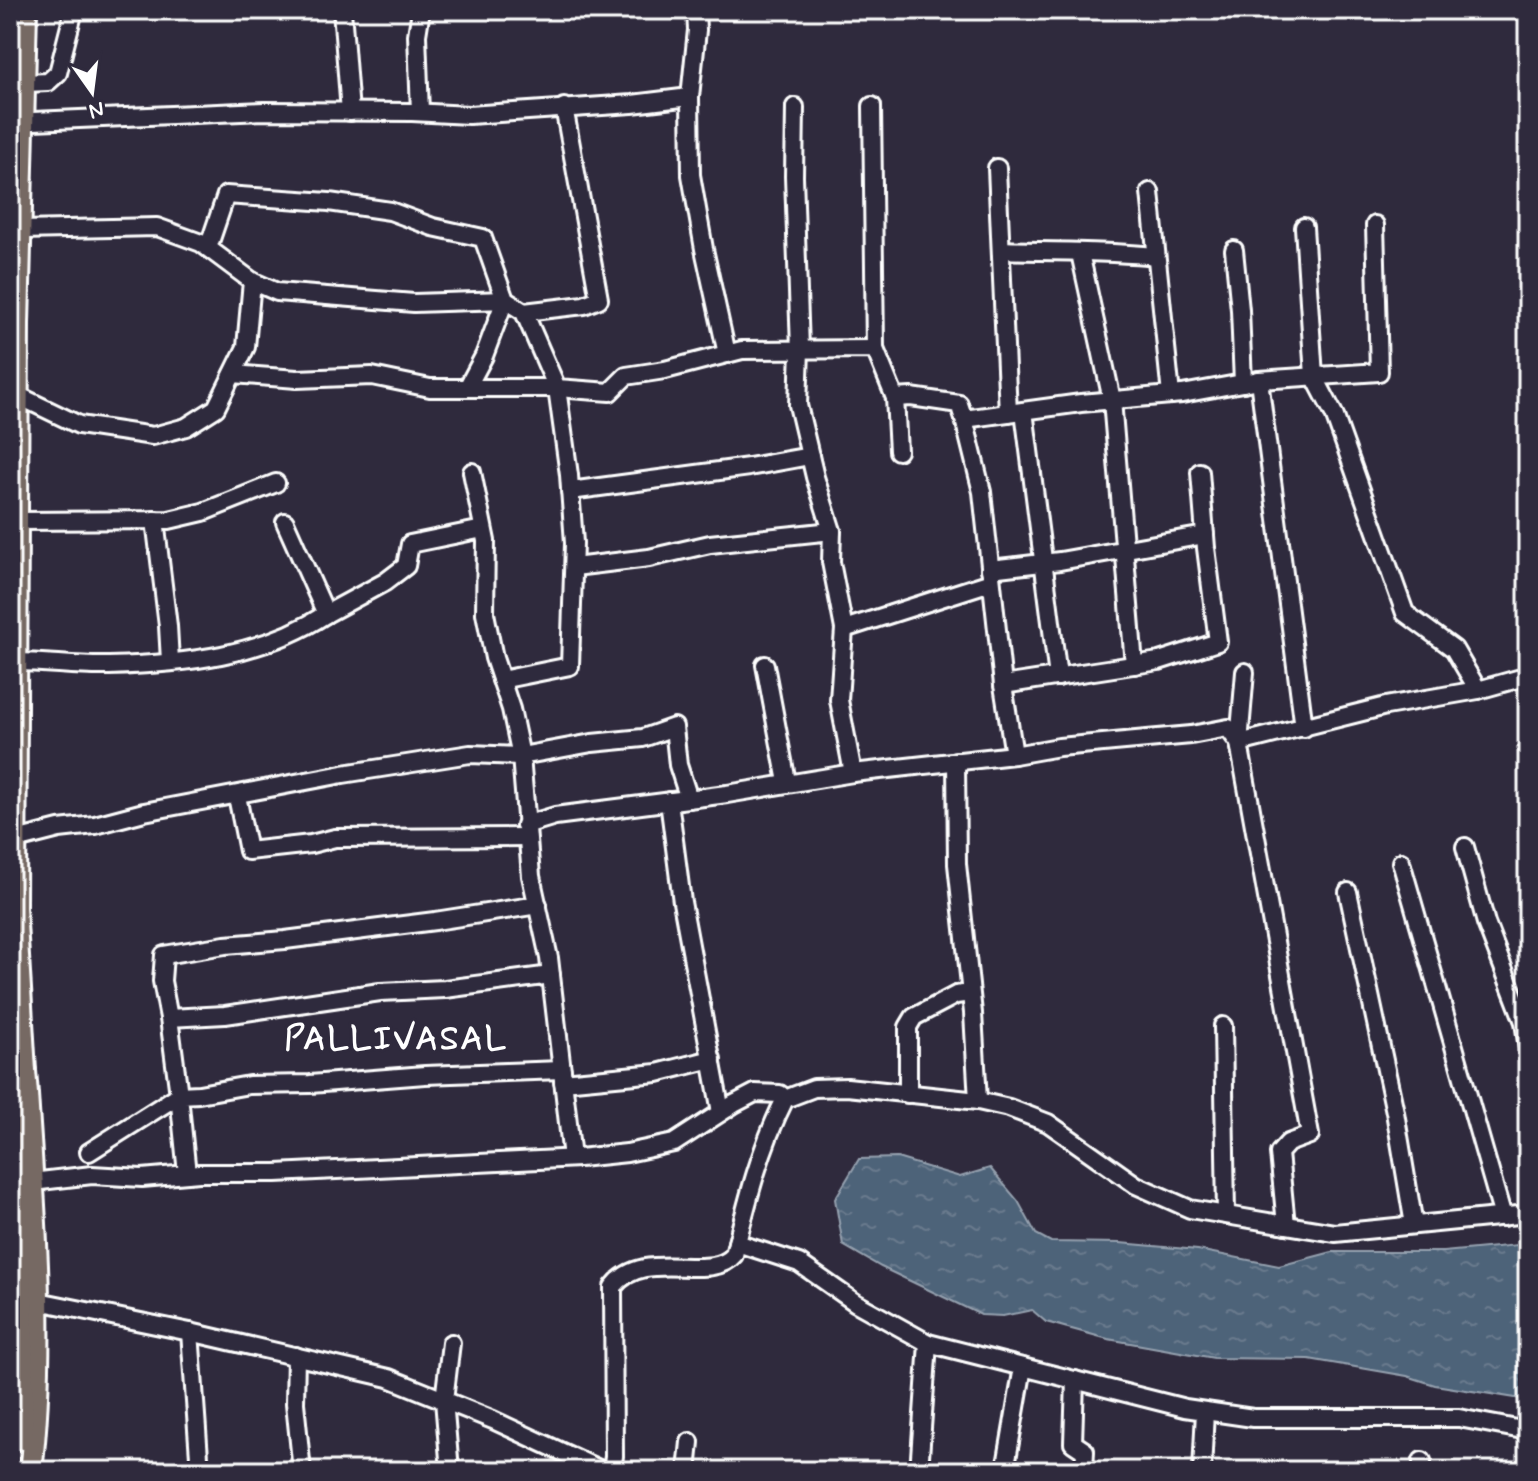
<svg xmlns="http://www.w3.org/2000/svg" width="1538" height="1481" font-family="Mynerve,sans-serif">
<style>
.water{fill:url(#water-ripples);stroke:#95a1af;stroke-width:2}
.lines{fill:none;stroke-linecap:round;stroke-linejoin:round}
.minor-casing{stroke:#fff;stroke-width:22}
.major-casing{stroke:#fff;stroke-width:26}
.minor{stroke:#2f2a3d;stroke-width:16}
.major{stroke:#766964;stroke-width:20}
.labels{text-anchor:middle;dominant-baseline:central;stroke-width:6;stroke-linejoin:round;paint-order:stroke}
.district-label{font-size:34px;font-weight:bold;letter-spacing:2px;fill:#fff;stroke:#2f2a3d}
</style>
<defs>
<pattern id="water-ripples" width="26" height="14" patternUnits="userSpaceOnUse" patternTransform="scale(2)"><rect width="26" height="14" fill="#4e6379"/><path d="M2 4q2-2 4 0t4 0M15 11q2-2 4 0t4 0" fill="none" stroke="#697a8d"/></pattern>
</defs>
<rect width="100%" height="100%" fill="#2f2a3d"/>
<filter id="ink" filterUnits="userSpaceOnUse"><feTurbulence type="fractalNoise" baseFrequency=".0125" numOctaves="2"/><feDisplacementMap in="SourceGraphic" scale="16" xChannelSelector="R" yChannelSelector="G"/><feConvolveMatrix kernelMatrix="1 2 1 2 8 2 1 2 1" color-interpolation-filters="sRGB"/></filter>
<g filter="url(#ink)">
<!-- water -->
<path class="water" d="M897 1158 960 1177 990 1168 1018 1201 1036 1234 1051 1242 1120 1243 1198 1250 1279 1266 1332 1252H1443L1528 1244V1400L1435 1385 1407 1376 1309 1359 1214 1358 1108 1339 1046 1322 1032 1310 1003 1316 981 1315 881 1267 843 1245 835 1199 859 1159Z"/>
<g class="lines">
<defs>
<g id="minor">
<path d="M342 10 350 112"/>
<path d="M696 10 697 30 690 97 691 175 704 249 727 354"/>
<path d="M25 83 48 82 58 73 74 10"/>
<path d="M872 106 875 349"/>
<path d="M795 107 794 176 800 349 798 405 815 477 832 531 831 562 844 629 839 700 853 773"/>
<path d="M420 112 417 35 421 10"/>
<path d="M10 122 264 111 412 112 469 115 632 104 690 97"/>
<path d="M997 168 1008 413"/>
<path d="M1150 192 1171 395"/>
<path d="M1304 227 1314 376 1334 414 1405 613 1454 649 1478 690"/>
<path d="M208 248 226 195 329 202 390 211 433 227 483 238 505 300 524 312 557 388 610 392 626 376 665 370 742 350 875 349 895 398 898 451"/>
<path d="M1002 250C1053 252 1104 251 1156 256"/>
<path d="M1234 250 1240 310 1243 383"/>
<path d="M1080 253 1112 400 1134 665"/>
<path d="M252 281 277 292 414 303 505 300 484 356 467 388"/>
<path d="M524 312 584 305 599 299 564 107"/>
<path d="M233 374 297 379 372 376 430 388H557L569 475 574 543 570 666 501 680"/>
<path d="M1259 380 1304 728"/>
<path d="M17 395 79 425 153 436 186 427 216 408 246 347 252 281 201 243 157 227 21 230"/>
<path d="M895 398 911 397 959 404 964 419"/>
<path d="M1024 411 1058 677"/>
<path d="M472 472 486 541 485 613 494 658 511 709 521 756 531 876 549 958 572 1158"/>
<path d="M1200 472 1206 548 1218 642 1159 661 1003 685 982 492 964 419 1081 403 1182 394 1259 380 1379 372 1375 225"/>
<path d="M570 491 749 467 810 456"/>
<path d="M155 520 168 626 170 661"/>
<path d="M18 521 169 520 203 512 276 483"/>
<path d="M574 567 649 558 710 544 832 531"/>
<path d="M990 569 1060 561 1205 535"/>
<path d="M326 614 385 582 406 566 410 544 483 529"/>
<path d="M844 629 991 582"/>
<path d="M17 662C47 662 79 667 109 666 183 664 262 656 326 614L285 522"/>
<path d="M765 665 787 782"/>
<path d="M1245 672 1239 743 1310 1135 1288 1143 1279 1153 1286 1225"/>
<path d="M1003 685 1014 755"/>
<path d="M956 761 957 864 973 1013 978 1101"/>
<path d="M237 796 248 851 311 844 335 838 527 837"/>
<path d="M669 801 682 902 721 1112"/>
<path d="M525 825 555 816 727 794 853 773 1014 755 1059 747 1191 735 1228 728 1239 743 1386 706 1478 690 1528 676"/>
<path d="M16 840 59 829 95 825 144 812 343 774 470 754 521 756 592 743 643 738 674 727 678 765 689 799"/>
<path d="M1465 847 1486 923 1524 1022 1528 1049"/>
<path d="M1401 862 1503 1217"/>
<path d="M1348 892 1395 1112 1414 1225"/>
<path d="M538 905 435 921 285 940 225 945 164 955 162 981 169 1018 225 1015 380 992 445 989 551 975"/>
<path d="M1223 1026 1226 1215"/>
<path d="M563 1082 657 1073 712 1059"/>
<path d="M908 1094V1027L914 1017 956 995 970 993"/>
<path d="M89 1152 179 1095 169 1018"/>
<path d="M187 1174 179 1095 199 1094 249 1085 310 1084 425 1075 562 1070"/>
<path d="M32 1182 92 1175 142 1178 199 1173H276L579 1158 627 1153 674 1143 734 1104 755 1093 780 1094 785 1099"/>
<path d="M737 1243 799 1263 856 1303 928 1343 1185 1408 1253 1418H1459L1528 1431"/>
<path d="M38 1301 190 1332 389 1378 493 1420 603 1471"/>
<path d="M190 1332 200 1471"/>
<path d="M296 1356 295 1403 302 1471"/>
<path d="M1075 1380 1073 1443 1085 1451 1084 1471"/>
<path d="M1422 1461V1471"/>
<path d="M450 1471 444 1400 451 1343"/>
<path d="M612 1471 614 1456 613 1287C644 1246 710 1284 734 1255 747 1202 760 1148 785 1099L814 1088 847 1087 978 1101 1009 1108 1048 1123 1136 1185 1190 1209 1335 1233 1528 1214"/>
<path d="M687 1471 690 1442"/>
<path d="M919 1471 928 1343"/>
<path d="M1005 1471 1023 1367"/>
<path d="M1202 1471 1205 1411"/>
</g>
<g id="major">
<path d="M21 1061 25 1071 27 1094C35 1219 46 1346 31 1471"/>
<path d="M25 1071 15 907 18 324 26 10"/>
<path d="M10 1115 22 1301 23 1439"/>
</g>
</defs>
<!-- minor casing -->
<use href="#minor" class="minor-casing"/>
<!-- major casing -->
<use href="#major" class="major-casing"/>
<!-- minor -->
<use href="#minor" class="minor"/>
<!-- major -->
<use href="#major" class="major"/>
</g>
</g>
<g class="labels">
<!-- district labels -->
<g class="district-label">
<text x="396" y="1039">PALLIVASAL</text>
</g>
</g>
<!-- margin -->
<rect width="1538" height="1481" fill="none" stroke="#2f2a3d" stroke-width="40"/>
<rect x="20" y="20" width="1498" height="1441" fill="none" stroke="#fff" stroke-width="3" filter="url(#ink)"/>
<!-- north arrow -->
<g transform="translate(92 92) rotate(166)" stroke="#2f2a3d" stroke-width="6" paint-order="stroke">
<path d="M0-6L14 30L0 20L-14 30Z" fill="#ffffff"/>
<text y="-12" font-size="22" font-weight="bold" text-anchor="middle" fill="#ffffff">N</text>
</g>
</svg>
